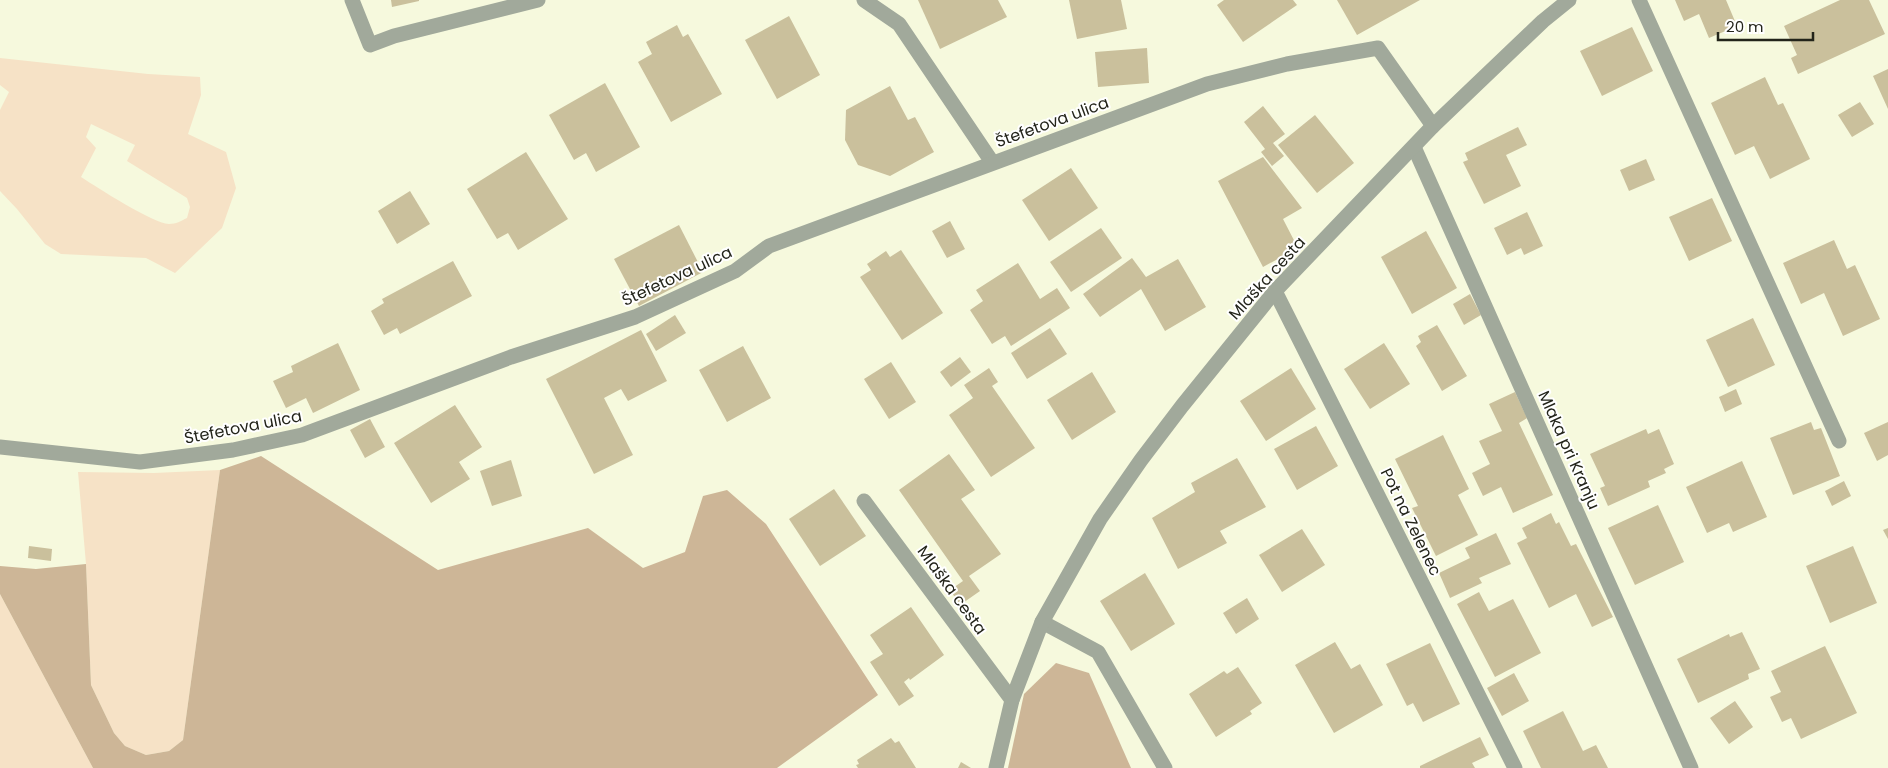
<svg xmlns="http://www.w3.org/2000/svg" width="1888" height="768" font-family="Poppins,sans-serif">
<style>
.green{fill:#f6e2c6;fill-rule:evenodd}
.forest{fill:#cdb697}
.building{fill:#cac09c}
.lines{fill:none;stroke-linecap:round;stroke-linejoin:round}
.minor{stroke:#a1a99b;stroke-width:15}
.labels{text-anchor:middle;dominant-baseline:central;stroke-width:4;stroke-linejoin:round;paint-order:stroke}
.street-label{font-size:16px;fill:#23241a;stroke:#fff}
</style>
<rect width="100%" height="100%" fill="#f6f9dd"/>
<!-- green -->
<g class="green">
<path d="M0 58 148 74 200 77 201 95 188 134 226 152 236 188 222 228 175 273 146 258 61 254 45 244 17 209 0 191V110L9 92 0 85ZM91 124 135 145 127 161 187 198 190 207 187 218C181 221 176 224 169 224 152 223 98 188 81 177L96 148 86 137Z"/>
<path d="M220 470 183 740 169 751 146 755 125 746 114 733 91 685 86 564 78 472 154 473Z"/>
<path d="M0 594 93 768H0Z"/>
</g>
<!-- forest -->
<g class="forest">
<path d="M261 456 438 570 588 528 643 568 685 552 703 496 727 490 766 524 878 695 777 768H93L0 594V566L36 569 86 564 91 685 114 733 125 746 146 755 169 751 183 740 220 470Z"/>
<path d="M1056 663 1089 673 1131 768H1008L1024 694Z"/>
</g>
<!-- building -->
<g class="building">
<path d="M391 0H419V1L392 7Z"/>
<path d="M918 0H998L1007 17 940 49Z"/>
<path d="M1069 0H1121L1127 29 1077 39Z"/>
<path d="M1224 0H1293L1297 5 1243 42 1217 5Z"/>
<path d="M1337 0H1420L1357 35Z"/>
<path d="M1675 0H1726L1737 26 1709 38 1699 14 1684 21Z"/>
<path d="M1840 0H1869L1885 34 1798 74 1791 58 1797 55 1784 26Z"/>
<path d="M789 16 820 75 777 99 745 40Z"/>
<path d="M677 25 683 37 688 34 722 94 671 122 638 62 652 54 646 42Z"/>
<path d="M1632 27 1653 71 1602 96 1580 51Z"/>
<path d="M1147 48 1149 83 1098 87 1095 52Z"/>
<path d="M1888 69V109L1873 76Z"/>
<path d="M1765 77 1778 105 1783 103 1810 159 1770 179 1754 146 1735 155 1711 103Z"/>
<path d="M605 83 640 147 596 172 586 153 574 160 549 115Z"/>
<path d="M890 86 908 120 915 117 934 152 890 176 858 165 845 140 846 110Z"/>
<path d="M1860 102 1874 124 1852 137 1838 115Z"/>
<path d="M1263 106 1285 134 1273 143 1284 156 1272 166 1261 152 1265 149 1244 122Z"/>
<path d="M1315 115 1354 163 1317 193 1278 145Z"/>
<path d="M1518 127 1527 145 1506 155 1521 186 1484 204 1463 162 1468 160 1465 153Z"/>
<path d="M526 152 568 219 518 250 508 233 497 239 467 189Z"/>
<path d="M1263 157 1302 208 1283 219 1298 248 1263 267 1218 181Z"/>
<path d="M1646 159 1655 180 1629 191 1620 170Z"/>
<path d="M1071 168 1098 208 1049 241 1022 200Z"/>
<path d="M410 191 430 224 397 244 378 211Z"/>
<path d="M1712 198 1732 241 1689 261 1669 217Z"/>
<path d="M1527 212 1543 246 1524 255 1521 248 1507 255 1494 228Z"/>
<path d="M950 221 965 249 947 258 932 231Z"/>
<path d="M679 225 703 272 639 306 614 259Z"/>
<path d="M1101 228 1122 258 1071 292 1050 262Z"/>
<path d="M1426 231 1457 288 1412 314 1381 257Z"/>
<path d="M1834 240 1847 269 1855 265 1880 319 1843 336 1824 293 1801 304 1783 263Z"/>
<path d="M901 250 943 313 902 340 860 277 871 270 867 264 886 251 890 257Z"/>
<path d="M1132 258 1146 277 1178 259 1206 307 1165 331 1141 289 1100 317 1083 294Z"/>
<path d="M453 261 472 296 400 334 397 328 384 335 371 311 384 303 382 299Z"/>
<path d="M1018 263 1040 299 1057 288 1070 308 1011 346 1005 336 992 344 970 310 983 301 976 290Z"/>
<path d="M1470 294 1481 315 1464 325 1453 304Z"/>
<path d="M675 315 686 333 656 351 646 334Z"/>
<path d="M1753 318 1775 365 1728 387 1706 340Z"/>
<path d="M1437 325 1467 376 1442 391 1416 346 1421 342 1418 336Z"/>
<path d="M1050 328 1067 354 1027 379 1011 353Z"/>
<path d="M641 330 667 381 628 401 621 389 604 398 633 455 594 474 546 379Z"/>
<path d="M338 343 360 390 313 413 306 398 286 408 273 381 293 372 291 366Z"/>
<path d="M1384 343 1410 384 1370 409 1344 369Z"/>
<path d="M743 346 771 398 727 422 699 370Z"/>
<path d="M960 357 971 372 951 387 940 372Z"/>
<path d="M891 362 916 402 889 419 864 379Z"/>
<path d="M989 368 998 382 992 386 1035 448 991 477 949 415 973 398 964 385Z"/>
<path d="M1291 368 1316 409 1266 441 1240 401Z"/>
<path d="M1092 372 1116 412 1072 440 1047 400Z"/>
<path d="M1736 389 1742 404 1725 412 1719 397Z"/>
<path d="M1515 392 1527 418 1519 423 1553 495 1513 513 1501 487 1483 496 1472 473 1490 464 1479 441 1502 431 1489 404Z"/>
<path d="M455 405 482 447 459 462 470 479 431 503 394 443Z"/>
<path d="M370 419 385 447 365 458 350 430Z"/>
<path d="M1811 422 1814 430 1821 428 1840 476 1793 495 1770 438Z"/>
<path d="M1888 422V455L1877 461 1864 433Z"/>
<path d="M1316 426 1338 466 1297 490 1274 449Z"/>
<path d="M1646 429 1648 434 1659 429 1674 464 1664 469 1666 473 1648 481 1650 487 1608 506 1600 488 1605 486 1590 454Z"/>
<path d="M1443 435 1469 489 1458 495 1478 535 1436 556 1412 508 1418 506 1395 459Z"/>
<path d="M949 454 975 490 961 499 1001 554 969 576 980 591 960 605 950 590 963 581 899 490Z"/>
<path d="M1237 458 1266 507 1220 531 1227 543 1178 569 1152 518 1195 492 1191 483Z"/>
<path d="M511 460 522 496 492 506 480 471Z"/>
<path d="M1742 461 1767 517 1733 532 1729 523 1707 533 1686 487Z"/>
<path d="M1844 481 1851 496 1832 506 1825 491Z"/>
<path d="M834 489 866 536 820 566 789 519Z"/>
<path d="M1658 505 1684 562 1635 585 1608 528Z"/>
<path d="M1551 513 1556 524 1559 522 1571 546 1576 544 1613 617 1592 627 1576 594 1549 608 1517 543 1527 538 1522 528Z"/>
<path d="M1888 528V539L1883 530Z"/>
<path d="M1302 529 1325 565 1282 592 1259 555Z"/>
<path d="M1496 533 1511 564 1479 578 1482 583 1450 598 1439 573 1470 558 1465 548Z"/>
<path d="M29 546 52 549 51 561 28 558Z"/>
<path d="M1853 546 1877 603 1830 623 1806 566Z"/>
<path d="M1145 573 1175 624 1131 651 1100 601Z"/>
<path d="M1479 592 1489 611 1513 599 1541 653 1495 677 1457 604Z"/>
<path d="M1247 598 1259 619 1236 634 1223 613Z"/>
<path d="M911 607 944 655 910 680 909 678 904 682 914 696 899 706 870 662 883 654 870 635Z"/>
<path d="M1742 632 1760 669 1748 674 1749 679 1698 703 1677 659 1729 634 1730 637Z"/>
<path d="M1335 642 1351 669 1360 664 1383 705 1334 733 1295 665Z"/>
<path d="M1430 643 1460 704 1423 722 1413 703 1407 706 1386 664Z"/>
<path d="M1825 646 1857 713 1801 739 1791 718 1782 722 1770 697 1781 692 1771 671Z"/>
<path d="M1238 667 1262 703 1250 711 1252 714 1216 737 1189 694 1224 671 1227 674Z"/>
<path d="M1514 673 1529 701 1502 716 1487 688Z"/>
<path d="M1735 701 1753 727 1729 744 1710 718Z"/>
<path d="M1563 711 1583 751 1596 745 1608 768H1541L1523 731Z"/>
<path d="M1480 737 1489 755 1472 763 1475 768H1420V766Z"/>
<path d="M891 738 895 743 899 741 916 768H858L856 765 859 764 857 760Z"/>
<path d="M961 762 971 768H958Z"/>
</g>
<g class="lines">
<!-- minor -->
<g class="minor">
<path d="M352 0 370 45 394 36 538 0"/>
<path d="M864 0 899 24 992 162"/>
<path d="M1639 0 1839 441"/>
<path d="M1414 147 1691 768"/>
<path d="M1275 291 1515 768"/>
<path d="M0 447 140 462 233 450 302 435 511 357 635 317 735 271 769 246 1207 84 1287 64 1378 48 1433 126"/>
<path d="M864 501 1012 700"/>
<path d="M1042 622 1098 652 1165 768"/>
<path d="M996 768 1012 700 1042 622 1100 519 1141 460 1182 406 1275 291 1433 126 1543 21 1569 0"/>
</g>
</g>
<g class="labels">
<!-- street labels -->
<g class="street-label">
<text transform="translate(1052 122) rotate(-20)">Štefetova ulica</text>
<text transform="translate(677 276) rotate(-25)">Štefetova ulica</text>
<text transform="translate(1267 278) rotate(-48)">Mlaška cesta</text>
<text transform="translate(243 427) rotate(-11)">Štefetova ulica</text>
<text transform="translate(1569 450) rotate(66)">Mlaka pri Kranju</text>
<text transform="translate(1411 522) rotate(64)">Pot na Zelenec</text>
<text transform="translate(952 590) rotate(54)">Mlaška cesta</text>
</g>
</g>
<!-- scale -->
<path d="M1718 32v8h95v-8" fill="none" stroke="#23241a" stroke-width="2.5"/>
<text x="1726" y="32" font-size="15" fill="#23241a" stroke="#ffffff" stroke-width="4" paint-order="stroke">20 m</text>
</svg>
